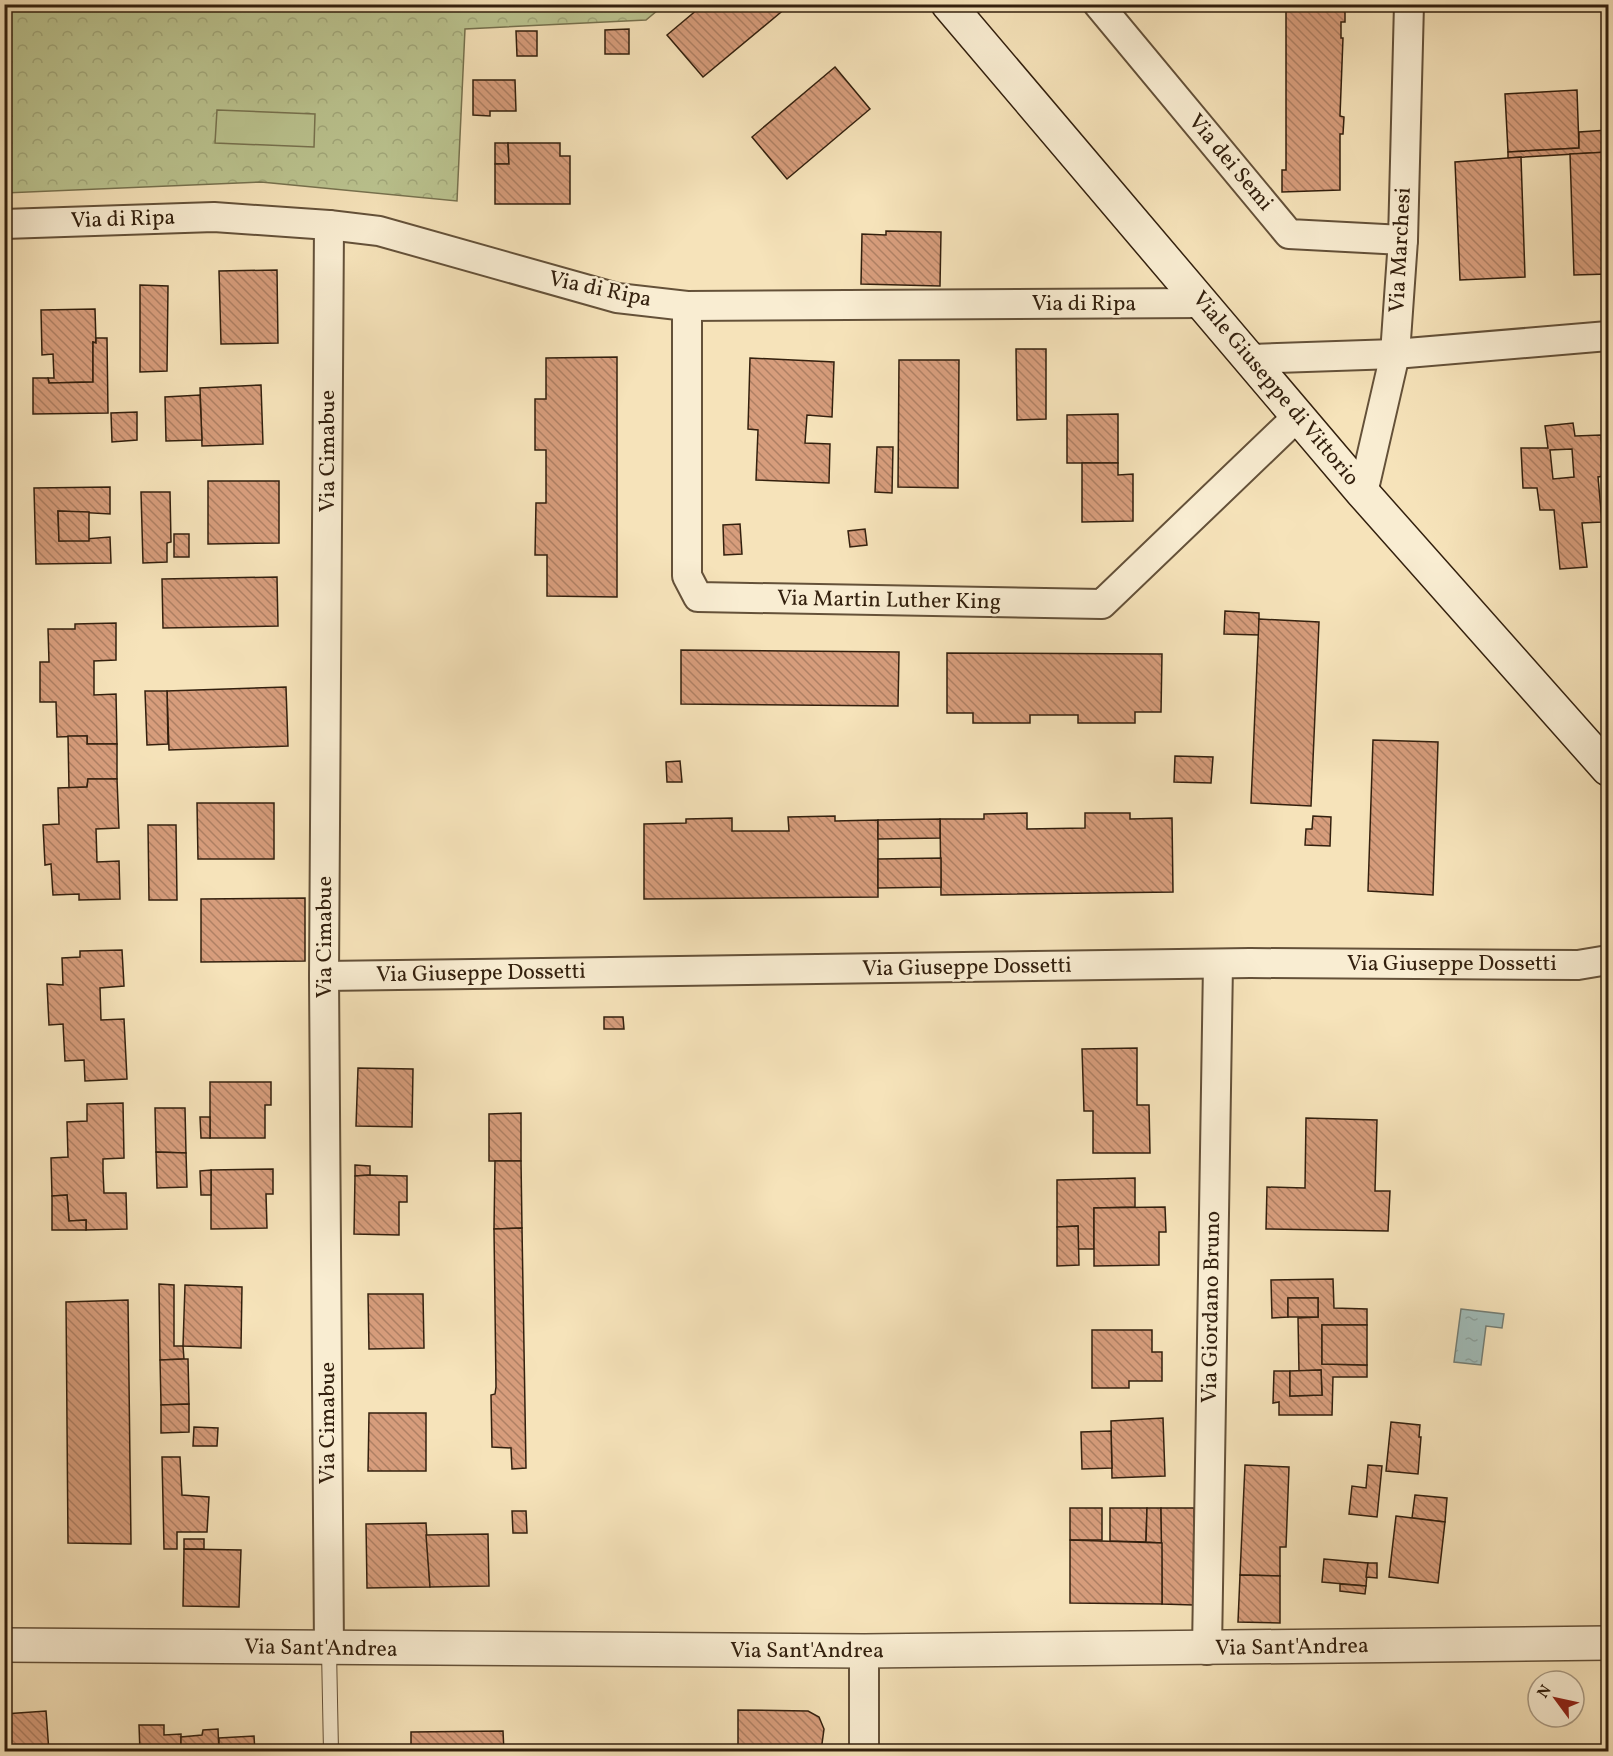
<svg xmlns="http://www.w3.org/2000/svg" width="1613" height="1756" font-family="Vollkorn,serif">
<style>
.park{fill:url(#park-crowns);stroke:#77724f;stroke-width:1.5}
.garden{fill:#bbc490;stroke:#77724f;stroke-width:1.5}
.water{fill:url(#water-ripples);stroke:#747e75;stroke-width:1.5}
.building{fill:url(#building-back-hatch);stroke:#33200e;stroke-width:1.5;fill-rule:evenodd}
.lines{fill:none;stroke-linecap:round;stroke-linejoin:round}
.service-casing{stroke:#645139;stroke-width:16}
.minor-casing{stroke:#645139;stroke-width:32}
.tertiary-casing{stroke:#645139;stroke-width:36}
.secondary-casing{stroke:#33200e;stroke-width:36}
.service{stroke:#f9edd2;stroke-width:14}
.minor{stroke:#f9edd2;stroke-width:28}
.tertiary{stroke:#f9edd2;stroke-width:33}
.secondary{stroke:#f9edd2;stroke-width:33}
.labels{text-anchor:middle;dominant-baseline:central;stroke-width:5;stroke-linejoin:round;paint-order:stroke}
.street-label{font-size:22px;fill:#33200e;stroke:#f9edd2}
</style>
<defs>
<pattern id="park-crowns" width="20" height="18" patternUnits="userSpaceOnUse" patternTransform="scale(1.5)"><rect width="20" height="18" fill="#bbc490"/><path d="M2 6a3 3 0 1 1 6 0M12 15a3 3 0 1 1 6 0" fill="none" stroke="#a1a87b"/></pattern>
<pattern id="water-ripples" width="26" height="14" patternUnits="userSpaceOnUse" patternTransform="scale(1.5)"><rect width="26" height="14" fill="#a0bcb9"/><path d="M2 4q2-2 4 0t4 0M15 11q2-2 4 0t4 0" fill="none" stroke="#8aa19e"/></pattern>
<pattern id="building-back-hatch" width="6" height="6" patternUnits="userSpaceOnUse" patternTransform="scale(1.5)"><rect width="6" height="6" fill="#d79d7c"/><path d="M-1 5l2 2M0 0l6 6M5-1l2 2" fill="none" stroke="#af8064"/></pattern>
</defs>
<rect width="100%" height="100%" fill="#f6e3ba"/>
<filter id="stains"><feTurbulence type="fractalNoise" baseFrequency=".00333" numOctaves="4"/><feColorMatrix values="0 0 0 0 .2 0 0 0 0 .09 0 0 0 0 .02 0 0 0 .5 -.17"/></filter>
<radialGradient id="worn" r=".72"><stop offset=".6" stop-color="#630" stop-opacity="0"/><stop offset="1" stop-color="#630" stop-opacity=".3"/></radialGradient>
<!-- park -->
<path class="park" d="M4 5H664L646 20 465 29 457 201 261 182 5 193Z"/>
<!-- garden -->
<path class="garden" d="M217 110 315 114 314 147 215 143Z"/>
<!-- water -->
<path class="water" d="M1461 1309 1504 1314 1502 1328 1486 1326 1481 1365 1454 1362Z"/>
<!-- building -->
<g class="building">
<path d="M704 4H783L786 8 703 77 667 35Z"/>
<path d="M1286 4 1345 5V22H1341V38H1343L1340 116 1344 117 1343 134H1340V190L1282 192V170H1286Z"/>
<path d="M629 29V54H605V30Z"/>
<path d="M516 31H537V56H517Z"/>
<path d="M835 67 870 109 787 179 752 137Z"/>
<path d="M473 80H515L516 111H490V116L473 115Z"/>
<path d="M1577 90 1579 148 1508 152 1505 94Z"/>
<path d="M1608 130V152L1508 158V152L1579 148V132Z"/>
<path d="M495 143H508L509 164H495Z"/>
<path d="M508 143H560V156H570V204H495V164H509Z"/>
<path d="M1608 152V274L1574 275 1570 154Z"/>
<path d="M1521 157 1525 277 1460 280 1455 162Z"/>
<path d="M886 231 941 232 940 286 861 284 862 234 886 235Z"/>
<path d="M277 270 278 343 221 344 219 271Z"/>
<path d="M140 285 168 286 167 371 140 372Z"/>
<path d="M95 309 96 343 93 342V382L49 383 48 378H54L53 354 42 355 41 310Z"/>
<path d="M96 338H107L108 413 33 414V378H48L49 383 93 382V342L96 343Z"/>
<path d="M1016 349H1046V419L1017 420Z"/>
<path d="M617 357V597L547 596V555H535L536 503H546V450H535V399H546V358Z"/>
<path d="M750 358 834 362 832 417 807 415 805 443 830 444 829 483 756 480 758 430 748 429Z"/>
<path d="M899 360H959L958 488 898 487Z"/>
<path d="M261 385 263 444 202 446 200 388Z"/>
<path d="M200 395 202 440 166 441 165 397Z"/>
<path d="M137 412V440L112 442 111 413Z"/>
<path d="M1118 414V463H1067V415Z"/>
<path d="M1573 423 1575 436 1601 435 1604 476 1598 477 1602 522 1582 523 1587 567 1560 569 1554 510H1540L1537 488H1523L1521 448H1548L1545 426ZM1572 449 1574 477 1553 479 1550 450Z"/>
<path d="M877 447H893L892 493 875 492Z"/>
<path d="M1082 463H1118V475L1133 474V521L1082 522Z"/>
<path d="M208 481H279V543L208 544Z"/>
<path d="M110 487V514L58 511 59 541 110 537 111 563 36 564 34 488Z"/>
<path d="M141 492H170L171 542 167 543V562L143 563Z"/>
<path d="M58 511 89 512V541H59Z"/>
<path d="M740 524 742 554 724 555 723 525Z"/>
<path d="M865 529 867 545 850 547 848 531Z"/>
<rect x="174" y="534" width="15" height="23"/>
<path d="M277 577 278 626 163 628 162 579Z"/>
<path d="M1225 611 1259 613V635L1224 634Z"/>
<path d="M1259 619 1319 622 1311 806 1251 803Z"/>
<path d="M116 623V660L94 661V695L116 694 117 744H87V736L57 737 56 702H40V662H49L48 629H75V624Z"/>
<path d="M681 650 899 652 898 706 681 704Z"/>
<path d="M947 653 1162 654 1161 712H1135V723H1078V715H1030V723H973V713H947Z"/>
<path d="M286 687 288 746 169 750 167 691Z"/>
<path d="M145 691H167L168 744 147 745Z"/>
<path d="M68 736H87V744H117V779H88L87 787 69 788Z"/>
<path d="M1373 740 1438 742 1433 895 1368 891Z"/>
<path d="M1175 756 1213 757 1211 783 1174 782Z"/>
<path d="M680 761 682 782H667L666 762Z"/>
<path d="M88 779H117L119 828 96 829 97 862 119 861 120 899 79 900V894L53 895 51 864 45 865 43 825 59 824 58 788 87 787Z"/>
<path d="M197 803H274V859H198Z"/>
<path d="M1027 813V829L1085 828V813H1130V819L1172 818 1173 892 941 895 940 819H984V814Z"/>
<path d="M835 816V821L878 820V897L644 899V824L686 823V819L732 818V831H789L788 817Z"/>
<path d="M1313 816 1331 817 1330 846 1305 845 1306 829H1312Z"/>
<path d="M940 819V838L878 839V820Z"/>
<path d="M148 825H176L177 900H149Z"/>
<path d="M941 858V887L878 888V859Z"/>
<path d="M305 898V961L201 962V899Z"/>
<path d="M122 950 124 986 100 988 101 1020 124 1019 127 1079 85 1081 84 1060 65 1061 63 1024 49 1025 47 984 63 985 62 958 80 957V951Z"/>
<path d="M604 1017H623L624 1029H604Z"/>
<path d="M1137 1048V1105H1149L1150 1153H1093V1111H1084L1082 1049Z"/>
<path d="M358 1068 413 1069 412 1127 356 1126Z"/>
<path d="M210 1082H271V1105H265V1138H210Z"/>
<path d="M123 1103 124 1158 103 1159V1171L104 1193H126L127 1229 86 1230V1220L69 1221 67 1195 52 1196 51 1158 68 1157 67 1122 87 1121V1104Z"/>
<path d="M155 1108H185L186 1153 156 1152Z"/>
<path d="M521 1113V1161H489V1114Z"/>
<path d="M200 1117H210V1138H201Z"/>
<path d="M1306 1118 1377 1120 1375 1191H1390L1388 1231 1266 1229 1267 1187 1305 1188Z"/>
<path d="M156 1152 186 1153 187 1187 157 1188Z"/>
<path d="M495 1161H521L522 1228 494 1229Z"/>
<path d="M355 1165 370 1166V1175L355 1176Z"/>
<path d="M273 1169V1194H266L267 1228 211 1229V1170Z"/>
<path d="M211 1170V1195H201L200 1171Z"/>
<path d="M370 1175 407 1176V1202H399V1235L354 1234 355 1176Z"/>
<path d="M1135 1178V1207L1094 1208V1249H1078V1226L1057 1227V1180Z"/>
<path d="M67 1195 69 1221 86 1220V1230H52V1196Z"/>
<path d="M1165 1207 1166 1232H1159V1265L1094 1266V1208Z"/>
<path d="M1078 1226 1079 1265 1057 1266V1227Z"/>
<path d="M522 1228 526 1468 512 1469 511 1448 492 1447 491 1395 495 1394 496 1387 494 1229Z"/>
<path d="M1333 1279 1334 1308 1367 1309V1325H1322V1364L1367 1365V1377H1333L1332 1415H1279V1402L1273 1403 1274 1371H1290V1396L1322 1395 1321 1370 1299 1371 1298 1318 1318 1317V1298H1288V1317L1272 1318 1271 1280Z"/>
<path d="M159 1284 174 1285V1346H183L184 1359 160 1360Z"/>
<path d="M185 1285 242 1287 241 1348 183 1346Z"/>
<path d="M368 1294H423L424 1348 369 1349Z"/>
<rect x="1288" y="1298" width="30" height="19"/>
<path d="M128 1300 131 1544 68 1543 66 1302Z"/>
<path d="M1322 1325H1367V1365L1322 1364Z"/>
<path d="M1092 1330H1152V1352H1162V1381H1129V1388H1092Z"/>
<path d="M184 1359H188L189 1404 161 1405 160 1360Z"/>
<path d="M1321 1370 1322 1395 1290 1396V1371Z"/>
<path d="M189 1404V1432L161 1433V1405Z"/>
<path d="M369 1413H426V1471H368Z"/>
<path d="M1163 1418 1165 1476 1112 1478 1111 1421Z"/>
<path d="M1391 1422 1420 1425 1419 1437H1421L1418 1474 1386 1471Z"/>
<path d="M194 1427 218 1428 217 1446H193Z"/>
<path d="M1111 1431 1112 1468 1082 1469 1081 1432Z"/>
<path d="M162 1457H180L182 1495 209 1497 207 1532H177V1549H164Z"/>
<path d="M1245 1465 1289 1467 1286 1547H1280V1576L1240 1575Z"/>
<path d="M1368 1465 1382 1466 1377 1517 1349 1514 1352 1486 1366 1488Z"/>
<path d="M1415 1495 1447 1498 1445 1522 1412 1518Z"/>
<rect x="1070" y="1508" width="32" height="32"/>
<path d="M1110 1508H1147L1146 1542 1110 1541Z"/>
<path d="M1147 1508H1161L1162 1543 1146 1542Z"/>
<path d="M1161 1508H1194L1193 1605 1162 1604Z"/>
<path d="M512 1511H526L527 1533H513Z"/>
<path d="M1396 1516 1445 1522 1438 1583 1389 1577Z"/>
<path d="M426 1523 430 1587 367 1588 366 1524Z"/>
<path d="M488 1534 489 1586 430 1587 426 1535Z"/>
<rect x="184" y="1539" width="20" height="10"/>
<path d="M1070 1540 1162 1543V1604L1070 1603Z"/>
<path d="M184 1549 241 1550 239 1607 183 1606Z"/>
<path d="M1324 1559 1368 1563 1366 1586 1322 1582Z"/>
<path d="M1368 1563H1377V1578L1366 1577Z"/>
<path d="M1240 1575 1280 1576V1623L1238 1622Z"/>
<path d="M1340 1584 1366 1586 1365 1594 1340 1591Z"/>
<path d="M738 1710 808 1711 819 1717 824 1729 821 1751 738 1752Z"/>
<path d="M46 1711 49 1752H4V1714Z"/>
<path d="M139 1725H164V1735L181 1734V1752H140Z"/>
<path d="M218 1729 219 1752H181V1737L202 1735 203 1730Z"/>
<path d="M503 1731 504 1752H411V1732Z"/>
<path d="M254 1736 255 1752H219V1738Z"/>
</g>
<g class="lines">
<defs>
<path id="service" d="M329 1650 331 1752"/>
<g id="minor">
<path d="M1098 4 1289 234 1403 240"/>
<path d="M4 224 214 217 329 225 379 231 617 298 687 306 1202 303"/>
<path d="M329 225 324 976 329 1650"/>
<path d="M687 306V576L698 597 1102 604 1299 415"/>
<path d="M1251 359 1395 354 1608 336"/>
<path d="M1363 493 1395 354 1403 240 1409 4"/>
<path d="M324 976 1250 963 1578 965 1608 960"/>
<path d="M1207 1650 1218 964"/>
<path d="M864 1752V1651"/>
</g>
<path id="tertiary" d="M4 1645 864 1651 1608 1643"/>
<path id="secondary" d="M948 4 1363 493 1608 769"/>
</defs>
<!-- service casing -->
<use href="#service" class="service-casing"/>
<!-- minor casing -->
<use href="#minor" class="minor-casing"/>
<!-- tertiary casing -->
<use href="#tertiary" class="tertiary-casing"/>
<!-- secondary casing -->
<use href="#secondary" class="secondary-casing"/>
<!-- service -->
<use href="#service" class="service"/>
<!-- minor -->
<use href="#minor" class="minor"/>
<!-- tertiary -->
<use href="#tertiary" class="tertiary"/>
<!-- secondary -->
<use href="#secondary" class="secondary"/>
</g>
<g class="labels">
<!-- street labels -->
<g class="street-label">
<text transform="translate(1230 163) rotate(50)">Via dei Semi</text>
<text transform="translate(123 220) rotate(-2)">Via di Ripa</text>
<text transform="translate(1401 250) rotate(-87)">Via Marchesi</text>
<text transform="translate(600 290) rotate(12)">Via di Ripa</text>
<text x="1084" y="304">Via di Ripa</text>
<text transform="translate(1275 389) rotate(50)">Viale Giuseppe di Vittorio</text>
<text transform="translate(328 451) rotate(-90)">Via Cimabue</text>
<text transform="translate(889 601) rotate(1)">Via Martin Luther King</text>
<text transform="translate(325 937) rotate(-90)">Via Cimabue</text>
<text x="1452" y="964">Via Giuseppe Dossetti</text>
<text transform="translate(967 968) rotate(-1)">Via Giuseppe Dossetti</text>
<text transform="translate(481 974) rotate(-1)">Via Giuseppe Dossetti</text>
<text transform="translate(1212 1307) rotate(-89)">Via Giordano Bruno</text>
<text transform="translate(328 1423) rotate(-90)">Via Cimabue</text>
<text transform="translate(1292 1648) rotate(-1)">Via Sant'Andrea</text>
<text transform="translate(321 1649) rotate(1)">Via Sant'Andrea</text>
<text x="807" y="1651">Via Sant'Andrea</text>
</g>
</g>
<!-- margin -->
<rect width="1613" height="1756" fill="none" stroke="#f6e3ba" stroke-width="24"/>
<rect x="6" y="6" width="1601" height="1744" fill="none" stroke="#33200e" stroke-width="3"/>
<rect x="12" y="12" width="1589" height="1732" fill="none" stroke="#33200e" stroke-width="1.5"/>
<!-- north arrow -->
<g transform="translate(1556 1699) rotate(303)"><circle r="28" fill="#f9edd2" stroke="#aa9b84" stroke-width="1.5"/>
<path d="M0-4.5L10 22L0 15L-10 22Z" fill="#8f2418"/>
<text y="-9" font-size="16" font-weight="bold" text-anchor="middle" fill="#33200e">N</text>
</g>
<rect width="100%" height="100%" filter="url(#stains)"/>
<rect width="100%" height="100%" fill="url(#worn)"/>
</svg>
